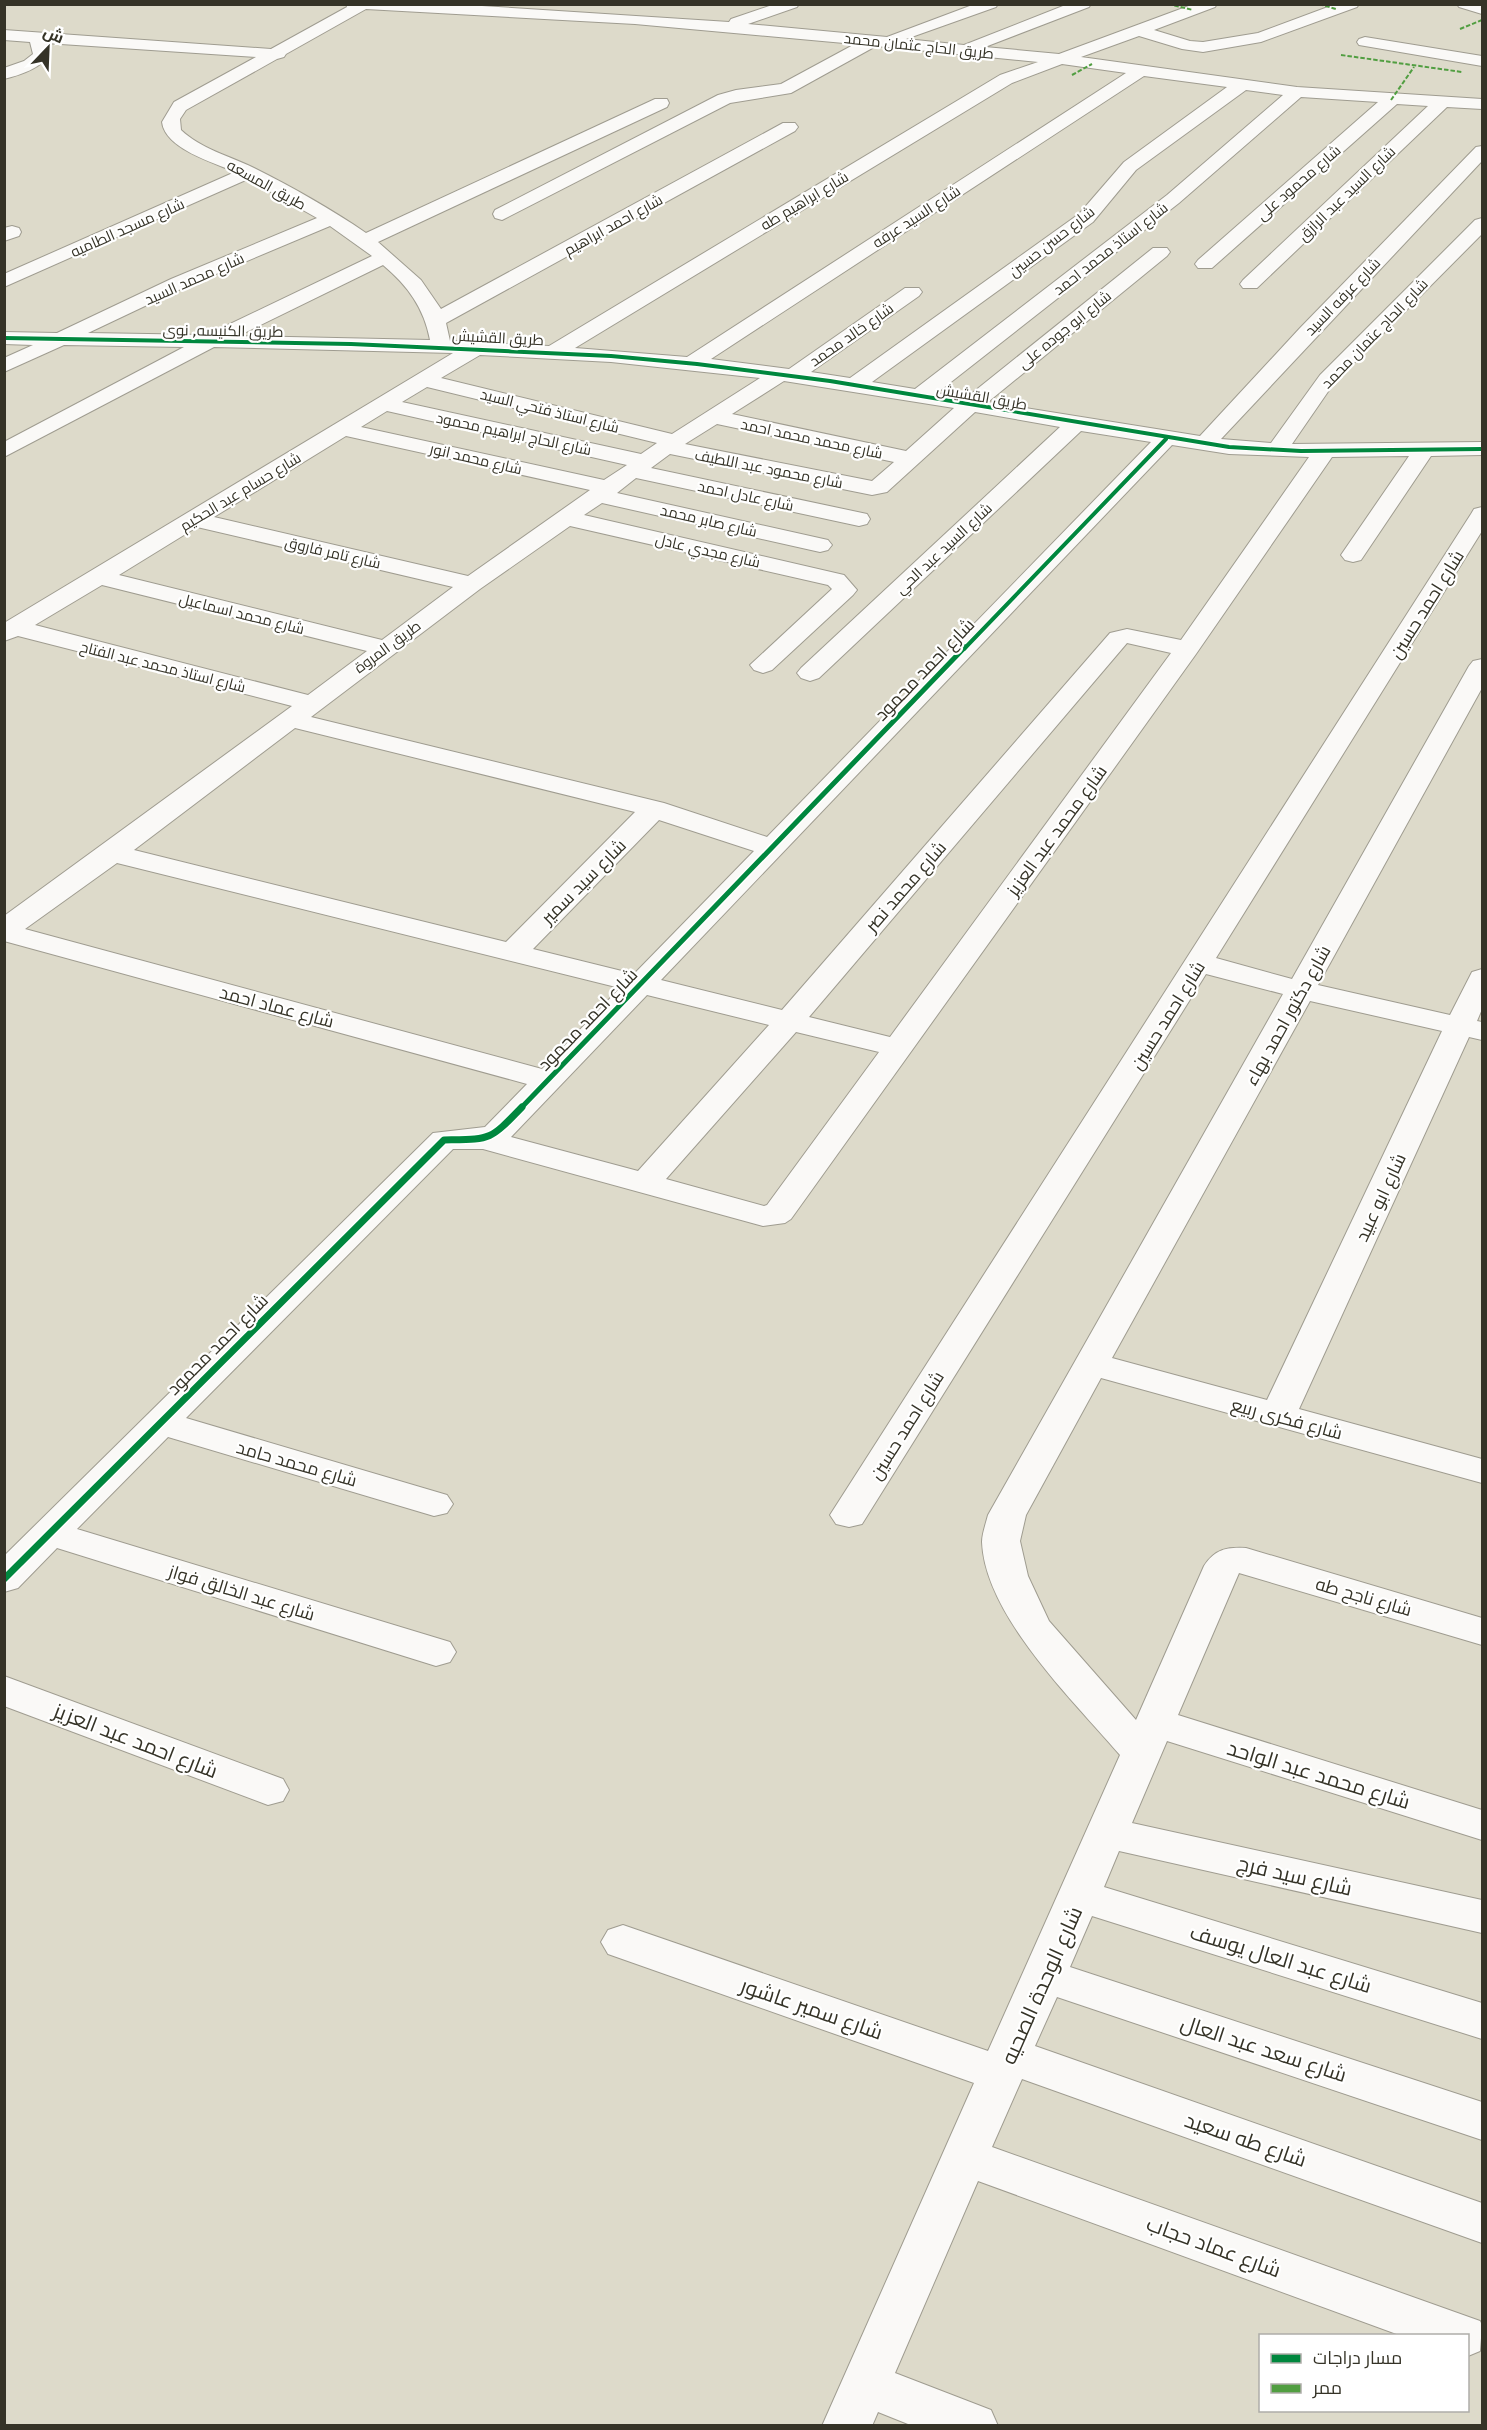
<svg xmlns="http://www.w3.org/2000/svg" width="1487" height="2430" font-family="'Golos Text',Cairo,sans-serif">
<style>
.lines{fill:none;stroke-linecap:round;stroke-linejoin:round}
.minor-casing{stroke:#9f9c90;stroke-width:2}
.minor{fill:#faf9f7;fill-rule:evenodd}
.quiet{stroke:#519e41;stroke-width:2;stroke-dasharray:4.5 2;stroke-linecap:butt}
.cycleway-far2-casing{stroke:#fff;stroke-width:6}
.cycleway-far1-casing{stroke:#fff;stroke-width:8}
.cycleway-casing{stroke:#fff;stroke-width:10}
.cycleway-far2{stroke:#00873e;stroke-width:4}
.cycleway-far1{stroke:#00873e;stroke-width:5}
.cycleway{stroke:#00873e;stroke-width:7}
.labels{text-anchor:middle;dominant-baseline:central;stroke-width:4.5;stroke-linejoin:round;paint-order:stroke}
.far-street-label{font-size:15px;fill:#353327;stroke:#fff}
.street-label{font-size:18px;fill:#353327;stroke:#fff}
.near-street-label{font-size:21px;fill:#353327;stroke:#fff}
</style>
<rect width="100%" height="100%" fill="#dddaca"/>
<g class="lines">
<defs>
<g id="minor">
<path d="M346 4H450L729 22 731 19 775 4H799L797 7 748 24 887 37 975 4H998L996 7 906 39 964 45 1068 4H1091L1089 7 985 47 1059 54 1194 4H1217L1215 7 1154 30 1190 41 1203 42 1258 33 1336 4H1359L1357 7 1261 42 1203 52 1182 49 1139 36 1081 57 1297 87 1482 99V109L1447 107 1257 288H1243L1240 284 1243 280 1428 106 1397 104 1212 268H1198L1195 264 1198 260 1378 102 1301 97 1179 203 937 393 966 398 1153 248H1167L1170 252 1167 256 988 402 1200 436 1300 328 1476 147 1482 146V161L1221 439 1271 443 1320 375 1475 220 1482 218V234L1334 383 1292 444 1482 442V455L1431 456 1361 560 1353 562 1345 560 1341 555 1409 456 1332 457 1196 654 791 1219 785 1223 763 1226 483 1149H453L186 1418 447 1495 453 1504 447 1513 434 1516 168 1437 77 1529 450 1642 456 1652 450 1662 436 1666 57 1548 18 1588 4 1592V1556L433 1133 485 1127 527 1084 4 941V916L292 706 18 636 4 641V623L453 353 214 347 4 457V442L184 347 64 345 4 372V358L33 345 4 344V332L57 333 171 279 317 218 248 179 4 287V274L235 172C213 162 165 149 162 122L174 102 256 57 46 43 50 55C40 68 21 75 4 79V68L24 61 33 54 30 42 4 40V30L271 49 347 7ZM366 9 635 24 855 44 781 84 736 90 718 95 495 210 493 214 495 218 502 220 730 103 791 93 876 46 1038 62 1000 75 549 346 450 341 446 323 795 131 798 127 795 123H783L441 309 421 280 378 242 667 107 669 103 667 99H655L366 233C331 209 292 187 254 168 230 156 201 149 181 130L180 119 186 110 277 59 284 57 286 54ZM1062 64 1126 73 687 357 575 348 1012 83ZM1144 76 1227 87 1124 162 1079 214 850 378 811 372 919 296 922 292 919 288H905L789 369 711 359ZM1246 90 1283 95 1167 195 915 389 872 382 1093 222 1136 170ZM330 226 372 256 207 335 88 333 185 287ZM383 265C408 286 424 308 430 340L238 336ZM480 355 611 362 760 378 672 434 441 378ZM784 381 954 408 906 451 732 414ZM427 387 657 443 641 454 402 402ZM387 411 627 465 604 480 361 427ZM975 412 1060 427 801 668 797 673 801 678 810 681 819 678 1081 431 1151 442 767 837 664 803 311 717 480 589 570 526 828 585 832 589 750 665 754 670 763 673 772 670 853 595 857 590 844 575 584 515 602 503 820 552 828 550 832 545 828 540 617 493 636 478 859 526 867 524 870 519 867 514 651 468 670 454 872 495 887 492ZM717 424 894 462 872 481 685 444ZM346 436 590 490 468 576 214 517ZM1172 445 1229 454 1309 457 1181 640 1127 629 1110 633 782 1010 661 980ZM197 527 453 587 382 640 119 575ZM102 585 367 651 308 695 35 625ZM1127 643 1171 653 890 1037 809 1017ZM295 728 635 812 506 942 134 850ZM659 820 754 851 634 974 533 949ZM117 863 620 988 542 1069 25 929ZM647 995 769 1025 638 1171 511 1137ZM796 1032 879 1052 767 1205 764 1206 666 1179Z"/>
<path d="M1457 4H1482V14L1459 7Z"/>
<path d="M1365 37 1482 56V66L1359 45 1357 42 1359 39Z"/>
<path d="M12 226 19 228 21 232 19 236 4 241V228Z"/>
<path d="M1482 507V531L1216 958 1292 979 1469 666 1473 661 1482 659V688L1318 985 1450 1015 1472 972 1482 969V1009L1477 1021 1482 1022V1040L1469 1037 1299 1409 1482 1459V1483L1101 1378 1026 1515 1020 1541 1028 1576 1049 1621 1136 1720 1204 1566C1215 1549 1227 1547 1246 1548L1482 1618V1645L1239 1573 1178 1715 1482 1810V1840L1167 1741 1132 1823 1482 1900V1933L1119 1851 1104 1887 1482 2003V2039L1092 1916 1070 1967 1482 2102V2140L1057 1997 1035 2046 1482 2203V2243L1022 2079 992 2147 1480 2321 1482 2325 1480 2351 1468 2356V2336H1402L978 2181 895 2373 991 2410 998 2426H913L878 2412 872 2426H822L974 2083 608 1954 601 1942 608 1930 623 1925 988 2051 1120 1755C1074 1701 985 1616 982 1542 982 1534 986 1523 988 1515L1283 994 1206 974 862 1524 849 1527 836 1524 830 1515 1471 514 1474 509ZM1310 1001 1442 1031 1267 1400 1112 1358Z"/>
<path d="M4 1676 283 1779 289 1790 283 1801 268 1805 4 1706Z"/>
</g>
</defs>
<!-- minor casing -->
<use href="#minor" class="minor-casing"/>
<!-- minor -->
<use href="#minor" class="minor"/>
<!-- quiet -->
<g class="quiet">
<path d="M1168 4 1193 10"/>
<path d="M1319 4 1336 9"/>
<path d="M1460 29 1482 20"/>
<path d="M1341 55 1462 72"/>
<path d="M1072 75 1092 64"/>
<path d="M1391 100 1414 67"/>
</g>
<defs>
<g id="cycleway-far2">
<path d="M4 338 351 344 611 356 697 364 830 381 1229 447 1301 451 1482 449"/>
<path d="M964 649 1166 439"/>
</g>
<path id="cycleway-far1" d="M521 1108 965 647"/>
<path id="cycleway" d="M4 1579 444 1140C492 1139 489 1141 522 1107"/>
</defs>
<!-- cycleway-far2 casing -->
<use href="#cycleway-far2" class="cycleway-far2-casing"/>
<!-- cycleway-far1 casing -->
<use href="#cycleway-far1" class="cycleway-far1-casing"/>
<!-- cycleway casing -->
<use href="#cycleway" class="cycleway-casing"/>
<!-- cycleway-far2 -->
<use href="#cycleway-far2" class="cycleway-far2"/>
<!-- cycleway-far1 -->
<use href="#cycleway-far1" class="cycleway-far1"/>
<!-- cycleway -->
<use href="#cycleway" class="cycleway"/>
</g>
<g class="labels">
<!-- far-street labels -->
<g class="far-street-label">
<text transform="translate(919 45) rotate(6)">طريق الحاج عثمان محمد</text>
<text transform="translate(1298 182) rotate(-41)">شارع محمود على</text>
<text transform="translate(267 184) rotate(29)">طريق المسعه</text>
<text transform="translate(1346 193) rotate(-44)">شارع السيد عبد الرازق</text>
<text transform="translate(804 200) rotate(-31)">شارع ابراهيم طه</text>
<text transform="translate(916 216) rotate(-33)">شارع السيد عرفه</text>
<text transform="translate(613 224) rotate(-29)">شارع احمد ابراهيم</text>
<text transform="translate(127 227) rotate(-24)">شارع مسجد الطاميه</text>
<text transform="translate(1051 241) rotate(-38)">شارع حسن حسين</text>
<text transform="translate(1110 248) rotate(-38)">شارع استاذ محمد احمد</text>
<text transform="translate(194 278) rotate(-24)">شارع محمد السيد</text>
<text transform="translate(1342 296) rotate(-46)">شارع عرفه السيد</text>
<text transform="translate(1064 329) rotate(-39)">شارع ابو جوده على</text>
<text transform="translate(223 330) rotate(1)">طريق الكنيسه, نوى</text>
<text transform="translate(1374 333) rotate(-46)">شارع الحاج عتمان محمد</text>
<text transform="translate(851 334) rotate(-35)">شارع خالد محمد</text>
<text transform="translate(498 337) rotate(3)">طريق القشيش</text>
<text transform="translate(982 396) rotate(10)">طريق القشيش</text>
<text transform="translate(550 410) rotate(14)">شارع استاذ فتحي السيد</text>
<text transform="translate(514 433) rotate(12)">شارع الحاج ابراهيم محمود</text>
<text transform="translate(812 438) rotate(12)">شارع محمد محمد احمد</text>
<text transform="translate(476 458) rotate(13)">شارع محمد انور</text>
<text transform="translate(769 468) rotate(11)">شارع محمود عبد اللطيف</text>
<text transform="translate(240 491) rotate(-31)">شارع حسام عبد الحكيم</text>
<text transform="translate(746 495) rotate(12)">شارع عادل احمد</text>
<text transform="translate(709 520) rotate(13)">شارع صابر محمد</text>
<text transform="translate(943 548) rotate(-43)">شارع السيد عبد الحي</text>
<text transform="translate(708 550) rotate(13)">شارع مجدي عادل</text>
<text transform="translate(333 552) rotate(13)">شارع تامر فاروق</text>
<text transform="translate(242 613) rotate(14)">شارع محمد اسماعيل</text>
<text transform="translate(387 646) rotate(-36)">طريق المروة</text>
<text transform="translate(163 666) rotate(14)">شارع استاذ محمد عبد الفتاح</text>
</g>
<!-- street labels -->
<g class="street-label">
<text transform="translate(1426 604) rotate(-58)">شارع احمد حسين</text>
<text transform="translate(924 669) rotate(-46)">شارع احمد محمود</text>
<text transform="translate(1056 830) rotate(-54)">شارع محمد عبد العزيز</text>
<text transform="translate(583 881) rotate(-45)">شارع سيد سمير</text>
<text transform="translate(905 886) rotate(-49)">شارع محمد نصر</text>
<text transform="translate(277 1006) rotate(15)">شارع عماد احمد</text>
<text transform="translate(1167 1015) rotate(-58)">شارع احمد حسين</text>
<text transform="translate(1287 1015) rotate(-61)">شارع دكتور احمد بهاء</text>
<text transform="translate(587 1019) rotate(-46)">شارع احمد محمود</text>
<text transform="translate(1380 1197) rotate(-65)">شارع ابو عبيد</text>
<text transform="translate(217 1344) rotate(-45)">شارع احمد محمود</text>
<text transform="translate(1287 1418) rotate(15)">شارع فكرى ربيع</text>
<text transform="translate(906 1425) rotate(-58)">شارع احمد حسين</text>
<text transform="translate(297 1463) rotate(16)">شارع محمد حامد</text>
<text transform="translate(242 1592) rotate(17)">شارع عبد الخالق فواز</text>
<text transform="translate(1364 1596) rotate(16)">شارع ناجح طه</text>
</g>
<!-- near-street labels -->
<g class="near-street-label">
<text transform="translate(136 1740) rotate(21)">شارع احمد عبد العزيز</text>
<text transform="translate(1319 1774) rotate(17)">شارع محمد عبد الواحد</text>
<text transform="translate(1295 1875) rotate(13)">شارع سيد فرج</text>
<text transform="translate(1281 1958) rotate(17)">شارع عبد العال يوسف</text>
<text transform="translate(1041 1985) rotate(-66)">شارع الوحدة الصحيه</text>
<text transform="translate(812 2008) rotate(19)">شارع سمير عاشور</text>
<text transform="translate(1264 2048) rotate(18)">شارع سعد عبد العال</text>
<text transform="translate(1246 2139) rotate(19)">شارع طه سعيد</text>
<text transform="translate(1214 2246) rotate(20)">شارع عماد حجاب</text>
</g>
</g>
<!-- border -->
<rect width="1487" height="2430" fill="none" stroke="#353327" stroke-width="12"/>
<!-- legend -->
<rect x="1259" y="2334" width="210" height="78" fill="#ffffff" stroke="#aeada9" stroke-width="1.5"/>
<rect x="1271" y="2354" width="30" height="9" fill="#00873e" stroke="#aeada9" stroke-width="1.5"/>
<text x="1313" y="2364" font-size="18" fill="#353327">مسار دراجات</text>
<rect x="1271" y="2384" width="30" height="9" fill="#519e41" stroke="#aeada9" stroke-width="1.5"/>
<text x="1313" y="2394" font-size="18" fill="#353327">ممر</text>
<!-- north arrow -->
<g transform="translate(48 48) rotate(23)" stroke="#ffffff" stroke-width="4.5" paint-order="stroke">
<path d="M0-4.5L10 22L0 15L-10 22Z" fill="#353327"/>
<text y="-9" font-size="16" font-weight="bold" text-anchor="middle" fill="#353327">ش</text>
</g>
</svg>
